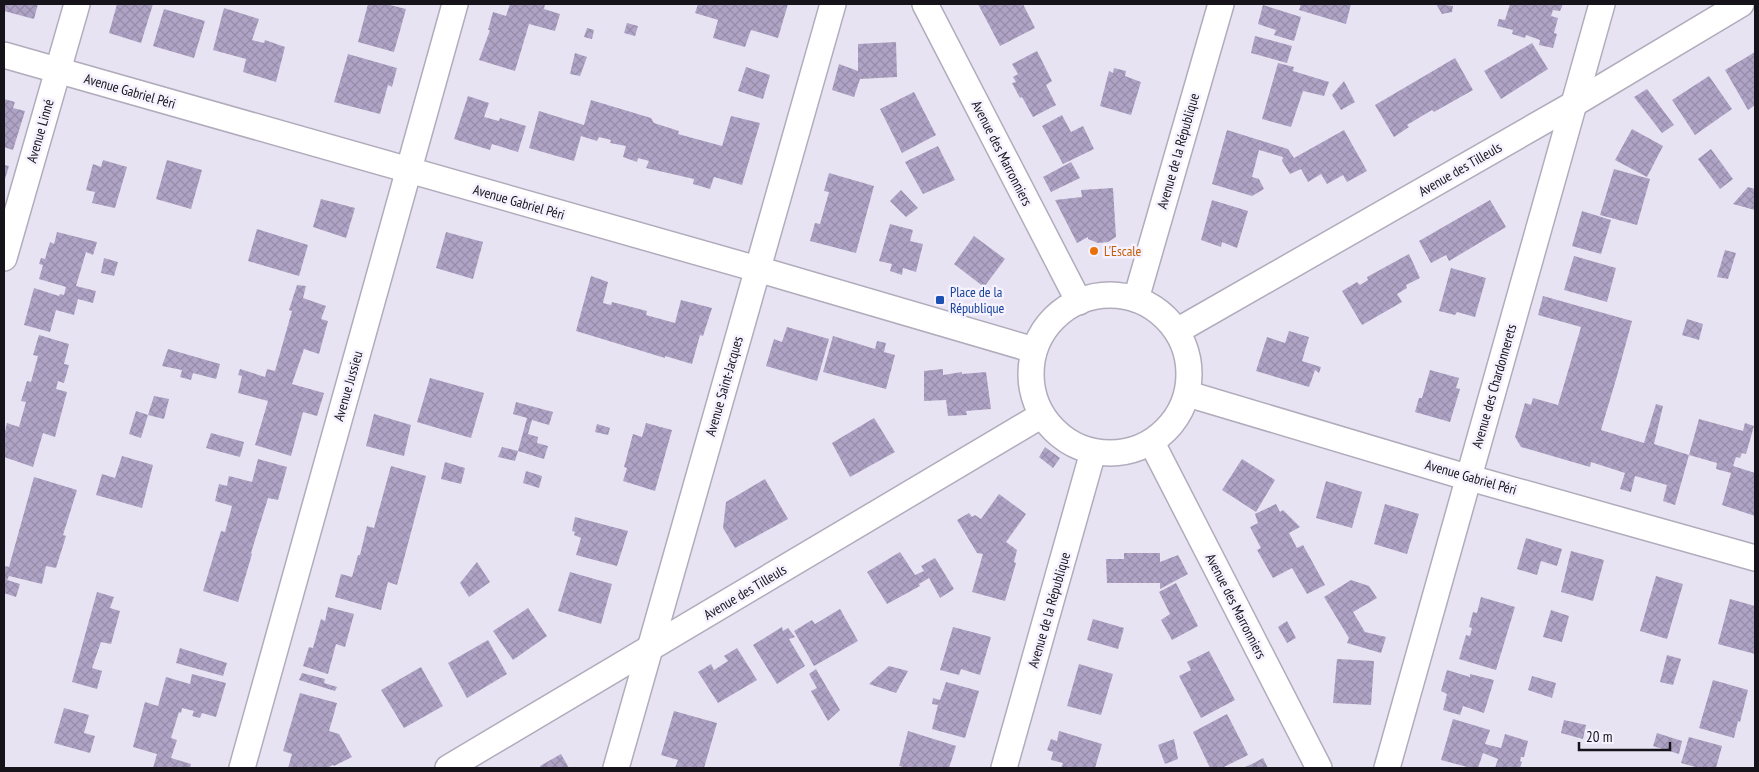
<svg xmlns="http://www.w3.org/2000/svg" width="1759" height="772" font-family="'PT Sans Narrow',sans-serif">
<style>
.building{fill:url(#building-cross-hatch)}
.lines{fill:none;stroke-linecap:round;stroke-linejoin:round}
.street-casing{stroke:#b1acbc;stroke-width:28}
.street{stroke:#fff;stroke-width:25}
.food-dot{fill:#e8710a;stroke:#f5f1fe;stroke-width:2}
.transit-dot{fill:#1a4fb4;stroke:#f5f1fe;stroke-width:2}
.labels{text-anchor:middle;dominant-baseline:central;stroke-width:5;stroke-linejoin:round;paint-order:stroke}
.street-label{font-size:14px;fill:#16141a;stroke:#f5f1fe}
.food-label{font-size:14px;fill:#c56008;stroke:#f5f1fe;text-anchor:start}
.transit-label{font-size:14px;fill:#164399;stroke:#f5f1fe;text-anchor:start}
</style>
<defs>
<pattern id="building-cross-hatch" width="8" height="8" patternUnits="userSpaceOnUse" patternTransform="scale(1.25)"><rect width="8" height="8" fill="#afa4c5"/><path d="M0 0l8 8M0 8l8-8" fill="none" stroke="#968ca9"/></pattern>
</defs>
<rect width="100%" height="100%" fill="#e8e3f3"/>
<!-- building -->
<g class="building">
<path d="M4 4H38L34 19 4 11Z"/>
<path d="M117 4H153L141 43 109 33Z"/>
<path d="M368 4H386L406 9 394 52 358 42Z"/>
<path d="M510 4H545L544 9 560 14 555 31 529 24 515 71 479 60 490 30H488L493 12 506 16Z"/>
<path d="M698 4H788L778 38 751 30 745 47 713 38 718 20 695 13Z"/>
<path d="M978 4H1023L1035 28 1000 46Z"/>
<path d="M1301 4H1351L1346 24 1299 10Z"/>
<path d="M1436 4 1453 6 1452 12 1442 14Z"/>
<path d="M1510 4H1563L1560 11 1553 10 1551 16 1558 18 1554 33 1557 34 1553 48 1539 45 1540 40 1526 35 1525 38 1512 34 1513 30 1497 26 1499 19 1505 20Z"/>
<path d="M1263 5 1301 17 1294 41 1274 35 1276 30 1258 24Z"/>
<path d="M224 8 259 19 252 40 264 43 265 40 285 47 276 82 243 72 246 59 213 50Z"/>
<path d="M164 9 205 21 194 58 153 46Z"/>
<path d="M627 23 638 26 635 36 624 33Z"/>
<path d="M587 28 594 30 592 39 584 37Z"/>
<path d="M1255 36 1292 46 1287 63 1251 53Z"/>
<path d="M896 42 897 77 860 79 854 97 832 90 839 64 858 71V44Z"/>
<path d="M1532 43 1548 69 1501 99 1484 71Z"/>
<path d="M1037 51 1052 81 1046 85 1056 105 1033 117 1022 97 1020 98 1012 83 1016 82 1013 77 1018 74 1012 64Z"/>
<path d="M1755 52V105L1748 110 1725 70Z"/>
<path d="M575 53 587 57 580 76 570 74Z"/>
<path d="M348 54 397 68 392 87 388 85 380 114 334 102Z"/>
<path d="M1455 58 1473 90 1434 112 1432 110 1407 125 1409 127 1394 137 1375 105Z"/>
<path d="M1278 63 1294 67 1293 71 1329 82 1324 96 1303 91 1291 127 1262 119Z"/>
<path d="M746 67 770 75 763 99 738 91Z"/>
<path d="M1114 68 1126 71 1125 76 1141 82 1131 115 1100 106 1109 71 1113 73Z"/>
<path d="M1709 76 1732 109 1695 135 1672 100Z"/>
<path d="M1344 81 1355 102 1341 110 1332 95Z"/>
<path d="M1647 89 1674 125 1662 133 1634 97Z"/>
<path d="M914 92 936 135 902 153 880 109Z"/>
<path d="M468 96 489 103 484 117 499 121 500 118 526 126 518 152 492 144 490 150 454 139Z"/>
<path d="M4 99 15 102 13 108 25 111 13 150 4 147Z"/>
<path d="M591 100 651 118 654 123 679 131 678 134 722 146 731 116 760 123 742 185 714 177 710 189 693 184 694 179 646 168 649 161 638 158 637 162 623 157 626 146 610 143 611 140 599 137 597 141 581 136 574 161 529 148 539 111 584 125Z"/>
<path d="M1062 115 1071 132 1083 126 1094 149 1063 164 1042 126Z"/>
<path d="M1632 129 1663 146 1647 177 1615 160Z"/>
<path d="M1227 130 1288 149 1294 158 1344 130 1367 171 1347 182 1343 175 1327 184 1321 174 1308 182 1301 169 1290 174 1282 161 1283 157 1259 150 1252 177 1259 179 1264 189 1252 196 1212 184Z"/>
<path d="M938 146 955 180 923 194 905 162Z"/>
<path d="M1711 149 1733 179 1720 189 1698 159Z"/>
<path d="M103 160 127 167 115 208 92 203 95 192 86 190 93 164 101 167Z"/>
<path d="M167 160 202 170 191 209 156 199Z"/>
<path d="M1071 162 1080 178 1051 192 1043 177Z"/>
<path d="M4 165 9 166 4 182Z"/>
<path d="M1614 169 1650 179 1637 225 1600 215Z"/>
<path d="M829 173 874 186 856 253 810 241 815 223 820 224 829 192 824 191Z"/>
<path d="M1748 187 1755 189V210L1733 204Z"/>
<path d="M1113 188 1116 237 1108 242 1098 243 1088 239V237L1077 243 1055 200 1082 197 1081 190Z"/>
<path d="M901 190 918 208 906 217 890 201Z"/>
<path d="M321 199 355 208 346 238 313 227Z"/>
<path d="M1212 200 1248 211 1237 248 1222 242 1221 247 1201 240Z"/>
<path d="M1490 200 1506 227 1449 261 1446 255 1431 263 1419 241Z"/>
<path d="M1582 211 1611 220 1601 254 1572 246Z"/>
<path d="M890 224 913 230 910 241 923 244 916 272 903 268 902 275 890 271 892 264 879 261Z"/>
<path d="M257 229 308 245 299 276 248 261Z"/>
<path d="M57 232 97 242 93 255 86 252 76 286 96 291 93 303 78 299 74 315 56 310 50 332 24 325 34 288 59 296 60 294 64 295 66 287 39 279 43 265 39 264 41 258 45 259 50 242 54 244Z"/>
<path d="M446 232 483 242 473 279 436 268Z"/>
<path d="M974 236 1005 259 984 287 954 264Z"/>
<path d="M1725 250 1736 253 1728 279 1717 277Z"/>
<path d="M1409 254 1420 278 1406 285 1407 288 1397 294 1402 302 1362 325 1342 291 1357 282 1360 285 1368 280 1367 277Z"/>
<path d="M1574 256 1616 268 1607 302 1564 290Z"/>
<path d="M104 258 118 262 114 276 101 273Z"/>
<path d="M1451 268 1486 278 1475 317 1457 312 1455 315 1439 311Z"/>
<path d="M591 276 608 282 603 303 611 305 612 302 647 311 646 315 675 323 681 300 712 308 703 336 700 335 692 364 665 356V358L576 331Z"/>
<path d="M297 285 306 286 303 298 326 306 321 319 328 321 319 354 304 349 292 384 324 393 317 416 303 412 291 456 255 445 268 401 238 393 242 376 238 375 240 369 265 377 267 369 275 371 292 311 289 310Z"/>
<path d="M1543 296 1632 321 1617 376 1601 430 1644 443 1656 404 1663 406 1654 444 1689 455 1699 419 1743 431 1745 423 1754 426 1746 454 1742 453 1740 458 1736 457 1733 466 1755 473V516L1722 505 1731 473 1716 469 1717 463 1689 455 1675 505 1663 501 1667 485 1635 476 1631 492 1620 489 1625 473 1591 462 1590 467 1521 447 1515 437 1525 403 1531 405 1533 398 1558 405 1581 327 1538 315Z"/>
<path d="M1687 319 1703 324 1699 340 1682 335Z"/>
<path d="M787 327 829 339 817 381 766 366 774 339 782 342Z"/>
<path d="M1289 331 1309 337 1302 361 1321 367 1319 373 1315 370 1309 387 1256 371 1267 337 1285 343Z"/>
<path d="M39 335 69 344 64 364 69 365 64 383 58 381 56 389 67 392 55 437 43 433 33 467 4 457V436L7 423 19 427 26 402 21 401 27 381 31 382 38 356 33 355Z"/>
<path d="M833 336 875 349 877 341 886 343 884 352 895 355 886 389 823 372Z"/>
<path d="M168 349 220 364 216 379 193 373 191 380 180 377 182 370 162 366Z"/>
<path d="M943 369V375L962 372V374L986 372 991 409 966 411 967 415 948 416 946 400 924 401V371Z"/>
<path d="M1430 370 1459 378 1456 388 1460 389 1450 422 1415 412 1419 398H1422Z"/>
<path d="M430 378 484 393 471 438 417 422Z"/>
<path d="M154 396 169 399 164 419 148 415Z"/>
<path d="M516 402 553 412 549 425 532 420 528 434 538 437 537 443 548 446 544 459 518 451 527 418 513 414Z"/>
<path d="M136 411 148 415 141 438 129 434Z"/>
<path d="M374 414 411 425 404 456 366 446Z"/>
<path d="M874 418 895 452 850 477 832 443Z"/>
<path d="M646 423 672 430 655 491 623 481 627 468 624 467 633 434 642 437Z"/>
<path d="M597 424 610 428 608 435 595 432Z"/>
<path d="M211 433 244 442 240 457 206 448Z"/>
<path d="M502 447 518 451 515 461 498 457Z"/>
<path d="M1045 447 1060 458 1053 468 1039 457Z"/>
<path d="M122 456 153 465 142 508 96 495 102 474 115 478Z"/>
<path d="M258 459 287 467 278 500 268 498 251 553 252 554 238 602 203 591 221 531 225 532 232 506 215 501 219 484 227 486 229 476 252 482Z"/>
<path d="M1242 459 1275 480 1256 512 1222 490Z"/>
<path d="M445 462 465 468 461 484 441 479Z"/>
<path d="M391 466 426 476 397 585 388 582 381 610 335 597 341 574 352 577 358 555H360L367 526 374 528Z"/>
<path d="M526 471 542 476 539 488 523 483Z"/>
<path d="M34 477 77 490 63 535 66 536 56 568 46 566 42 584 9 576 7 580 20 584 16 597 4 593V566L9 567Z"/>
<path d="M765 479 788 519 735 548 723 528 726 502Z"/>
<path d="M1326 481 1362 492 1352 528 1316 518Z"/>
<path d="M999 494 1026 514 1006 542 1017 550 1014 562 1016 563 1005 601 972 592 983 554 977 553 957 520 969 513 972 517 975 515 981 519Z"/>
<path d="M1276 504 1280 512 1283 510 1300 527 1289 533 1297 548 1303 545 1325 585 1307 594 1292 568 1273 578 1257 550 1261 548 1250 527 1258 523 1255 514Z"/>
<path d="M1385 504 1419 514 1407 554 1374 544Z"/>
<path d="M575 517 628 531 617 566 576 555 581 538 574 535 575 532 572 531Z"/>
<path d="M1526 538 1562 549 1557 566 1541 561 1537 575 1517 569Z"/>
<path d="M1571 551 1604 560 1593 601 1561 592Z"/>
<path d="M900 552 915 575 924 571 921 566 935 558 954 589 940 598 929 578 919 584 920 586 887 604 867 572Z"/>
<path d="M1124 553H1160V562L1178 555 1188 574 1160 589V583H1107L1106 559H1124Z"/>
<path d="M477 562 490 582 469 597 460 583Z"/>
<path d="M570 572 612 584 601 624 558 611Z"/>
<path d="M1656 576 1683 584 1667 639 1640 631Z"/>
<path d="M1351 580 1369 586 1377 598 1353 612 1365 632 1386 637 1381 653 1347 643 1349 638 1324 597Z"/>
<path d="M1176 583 1198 626 1172 640 1161 620 1170 614 1159 592Z"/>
<path d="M97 592 114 597 110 608 120 611 111 644 101 642 92 668 102 671 97 689 72 682Z"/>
<path d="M1481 597 1515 607 1496 670 1459 659 1466 635 1470 636 1472 628 1469 627 1473 612 1477 613Z"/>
<path d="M1730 599 1755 606V654L1718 644Z"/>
<path d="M328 607 354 614 345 647 336 644 328 674 303 666 309 647 313 648 321 619 325 621Z"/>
<path d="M528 608 547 636 513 660 493 631Z"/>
<path d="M840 609 858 641 814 666 794 631 812 620 815 624Z"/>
<path d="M1551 610 1569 616 1562 642 1543 637Z"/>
<path d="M1093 619 1124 628 1118 649 1087 640Z"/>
<path d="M1287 621 1296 638 1287 643 1278 627Z"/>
<path d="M782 627 783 631 788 628 795 637 789 639 805 666 777 684 753 645Z"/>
<path d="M953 627 991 637 980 675 961 669 959 675 940 670Z"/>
<path d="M488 640 507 674 467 698 448 663Z"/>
<path d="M180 648 227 663 223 676 176 663Z"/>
<path d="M737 648 757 680 718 703 698 672 711 664 714 670 728 661 724 656Z"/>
<path d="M1209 651 1235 700 1201 718 1179 676 1191 670 1187 662Z"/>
<path d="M1667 655 1681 659 1673 685 1660 682Z"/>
<path d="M1337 659 1374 661 1371 705 1333 703Z"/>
<path d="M1079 664 1113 674 1101 715 1067 706Z"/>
<path d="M889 666 908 671 896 693 869 684Z"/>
<path d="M421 667 443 706 404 728 381 690Z"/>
<path d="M816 669 840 710 828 721 811 691 817 688 809 674Z"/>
<path d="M1447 670 1470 677V674L1494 680 1484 713 1463 706 1460 715 1443 710 1447 694 1441 691Z"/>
<path d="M302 673 325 679 324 683 337 687 335 691 299 680Z"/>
<path d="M192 674 226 683 216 717 202 713 200 718 192 716 194 711 182 708 181 713 179 712 171 738 177 740 171 758 191 764 190 768H153L157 754 133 747 145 702 158 706 166 677 190 684Z"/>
<path d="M1532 676 1556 683 1552 698 1528 690Z"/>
<path d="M1713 680 1748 690 1740 722 1738 721 1734 738 1699 728Z"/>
<path d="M946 682 979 691 965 738 932 729 938 705 932 704 933 698 940 700Z"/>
<path d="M300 693 337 703 329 731 339 734 352 757 334 766 333 765 327 768H288L292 754 283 751Z"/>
<path d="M64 708 89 715 84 733 95 736 90 753 54 743Z"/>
<path d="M674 711 717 723 704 768H675L678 760 661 755Z"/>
<path d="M1227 714 1248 755 1222 768H1210L1193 732Z"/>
<path d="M1453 719 1490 730 1485 744 1501 748 1505 734 1528 741 1524 757H1521L1520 761 1522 762 1520 768H1495L1498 759 1483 753 1478 768H1471L1441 760Z"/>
<path d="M1564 720 1586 725 1583 739 1561 733Z"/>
<path d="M908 731 956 746 949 768H907L899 766Z"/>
<path d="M1059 731 1102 744 1095 768H1061L1063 763 1051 760 1053 752 1047 750 1051 739 1057 741Z"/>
<path d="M1657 733 1682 741 1679 754 1653 746Z"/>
<path d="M1689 737 1722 746 1716 768H1699L1681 763Z"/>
<path d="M1174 739 1178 759 1165 764 1158 745Z"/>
<path d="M561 754 569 768H541L540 766Z"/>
<path d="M1263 758 1268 768H1243L1254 763Z"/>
</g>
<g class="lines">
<defs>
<g id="street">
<path d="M925 4 1079 302"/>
<path d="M4 55 771 273 1034 350"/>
<path d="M4 258 77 4"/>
<circle cx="1110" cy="374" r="79"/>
<path d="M1136 299 1221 4"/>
<path d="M1177 331 1572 105 1741 4"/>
<path d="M1188 394 1456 474 1755 558"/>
<path d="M1152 443 1319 768"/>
<path d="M242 768 455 4"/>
<path d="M448 768 1042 415"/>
<path d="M616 768 833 4"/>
<path d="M1004 768 1093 452"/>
<path d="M1387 768 1602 4"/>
</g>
</defs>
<!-- street casing -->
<use href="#street" class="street-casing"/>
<!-- street -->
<use href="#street" class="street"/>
</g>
<!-- markers -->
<circle class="food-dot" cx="1094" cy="251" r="5"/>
<rect class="transit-dot" x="935" y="295" width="10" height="10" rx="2.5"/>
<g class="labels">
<!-- street labels -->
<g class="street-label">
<text transform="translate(130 91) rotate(16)">Avenue Gabriel Péri</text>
<text transform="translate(40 131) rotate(-74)">Avenue Linné</text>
<text transform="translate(1178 151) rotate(-74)">Avenue de la République</text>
<text transform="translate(1002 153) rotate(63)">Avenue des Marronniers</text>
<text transform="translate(1460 169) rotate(-30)">Avenue des Tilleuls</text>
<text transform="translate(519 202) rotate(16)">Avenue Gabriel Péri</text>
<text transform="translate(348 386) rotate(-74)">Avenue Jussieu</text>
<text transform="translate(724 386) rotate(-74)">Avenue Saint-Jacques</text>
<text transform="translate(1494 386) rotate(-74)">Avenue des Chardonnerets</text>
<text transform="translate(1471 477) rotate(16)">Avenue Gabriel Péri</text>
<text transform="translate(745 592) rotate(-31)">Avenue des Tilleuls</text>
<text transform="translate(1236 606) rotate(63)">Avenue des Marronniers</text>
<text transform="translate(1049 610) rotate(-74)">Avenue de la République</text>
</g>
<!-- food labels -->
<g class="food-label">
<text x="1104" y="251">L'Escale</text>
</g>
<!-- transit labels -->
<g class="transit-label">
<text x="950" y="292">Place de la<tspan x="950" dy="16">République</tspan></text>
</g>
</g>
<!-- border -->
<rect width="1759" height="772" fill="none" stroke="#16141a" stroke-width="10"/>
<!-- scale -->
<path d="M1579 742v8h91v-8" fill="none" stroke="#16141a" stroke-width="2.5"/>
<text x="1586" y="742" font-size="15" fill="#16141a" stroke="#f5f1fe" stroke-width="4" paint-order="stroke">20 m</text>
</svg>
